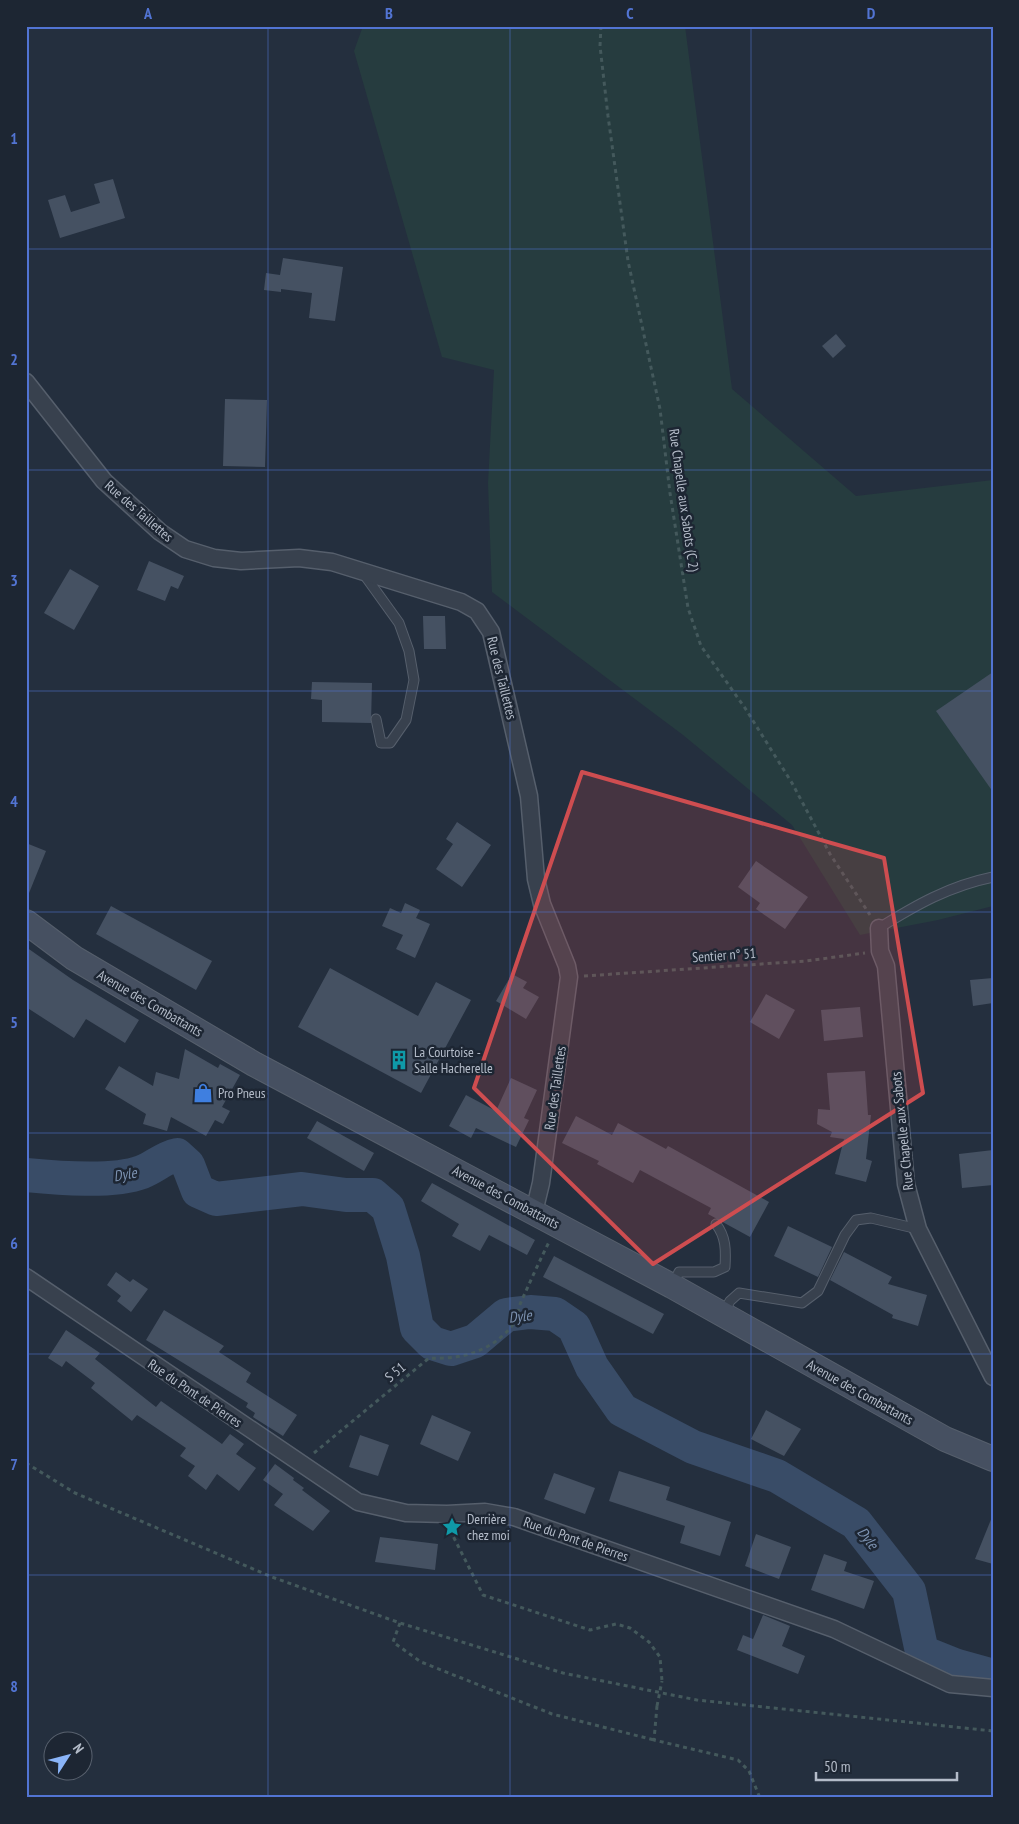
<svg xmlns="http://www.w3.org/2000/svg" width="1019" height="1824" font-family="'PT Sans Narrow',sans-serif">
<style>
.green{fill:#263c3f}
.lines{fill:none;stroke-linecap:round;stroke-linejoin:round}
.river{stroke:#394c67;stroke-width:34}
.building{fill:#455162}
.lane-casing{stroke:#565f6c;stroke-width:11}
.street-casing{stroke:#565f6c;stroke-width:19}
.secondary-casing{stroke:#565f6c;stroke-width:26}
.path{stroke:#44595c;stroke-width:3;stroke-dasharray:4 4;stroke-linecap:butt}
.lane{stroke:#38414e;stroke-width:9}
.street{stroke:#38414e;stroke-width:16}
.secondary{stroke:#465061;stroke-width:24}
.path-bridge{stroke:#44595c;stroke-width:3;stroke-dasharray:4 4;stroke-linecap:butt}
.marked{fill:#ce4d50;fill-opacity:0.2;stroke:#ce4d50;stroke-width:4;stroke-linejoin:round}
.grid{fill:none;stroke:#5274d3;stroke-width:1;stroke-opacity:0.55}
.labels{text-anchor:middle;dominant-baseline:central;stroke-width:5;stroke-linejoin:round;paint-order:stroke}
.street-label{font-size:14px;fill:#b4bcc9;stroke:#1d2633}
.poi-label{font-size:14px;fill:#b4bcc9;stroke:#1d2633;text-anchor:start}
.water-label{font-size:15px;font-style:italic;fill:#7c92b1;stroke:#1d2633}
.neatline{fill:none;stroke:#5274d3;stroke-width:2}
.grid-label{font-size:16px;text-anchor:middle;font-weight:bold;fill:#5274d3}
</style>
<rect width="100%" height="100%" fill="#242f3e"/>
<!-- green -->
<path class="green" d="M363 26H685L732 389 856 496 993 480V906L938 920 860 935 792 825 683 735 492 592 488 483 494 370 442 357 354 51Z"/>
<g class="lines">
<!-- river -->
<path class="river" d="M26 1175C57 1178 113 1183 142 1172 155 1167 163 1158 177 1155L188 1165 198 1191 216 1199 302 1189 346 1195H373L388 1208 403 1256 417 1328 432 1343 451 1349 475 1341 506 1315 530 1312 555 1314 574 1327 592 1367 622 1410 693 1447 777 1476 856 1523 909 1591 922 1652 957 1666 993 1676"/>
</g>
<!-- building -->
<g class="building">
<path d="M113 179 125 218 60 238 48 200 65 195 71 212 100 203 94 184Z"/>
<path d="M283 258 343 267 335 321 309 318 312 293 281 289V292L264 290 266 273 280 275Z"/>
<path d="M836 334 846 346 833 358 822 346Z"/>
<path d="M225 399 267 400 265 467 223 466Z"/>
<path d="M149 561 184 576 178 589 171 586 165 601 137 590Z"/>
<path d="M70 569 99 586 74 630 44 613Z"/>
<path d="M423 616H445L446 649H424Z"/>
<path d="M993 672V792L936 711Z"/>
<path d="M312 682 372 683 371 723 322 722V700L311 699Z"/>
<path d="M457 822 491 845 462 887 436 869 453 844 446 839Z"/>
<path d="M26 843 46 851 27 898H26Z"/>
<path d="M756 861 808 897 785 929 756 909 760 903 738 887Z"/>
<path d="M405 903 420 910 416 918 430 924 415 958 396 949 403 935 382 926 390 908 401 913Z"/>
<path d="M111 906 212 961 196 990 96 934Z"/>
<path d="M26 947 73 980 139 1020 125 1043 86 1019 74 1038 26 1007Z"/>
<path d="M330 968 418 1016 436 982 471 1000 421 1093 298 1027Z"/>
<path d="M512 974 527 982 523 988 539 997 526 1019 496 1001Z"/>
<path d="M993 978V1003L973 1006 970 980Z"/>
<path d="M766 994 795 1010 779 1039 750 1022Z"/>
<path d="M860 1007 863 1037 824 1041 821 1010Z"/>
<path d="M185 1049 218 1068 220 1064 240 1075 222 1107 230 1111 223 1124 215 1120 206 1136 171 1117 167 1131 143 1124 146 1114 105 1089 119 1066 153 1086 156 1072 179 1079Z"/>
<path d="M865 1071 868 1115H871L866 1159 872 1161 866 1182 835 1174 844 1139 830 1137 832 1132 817 1124 818 1109 830 1110 827 1073Z"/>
<path d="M511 1078 537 1090 524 1118 529 1120 516 1147 476 1128 471 1138 449 1126 466 1095 496 1111Z"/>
<path d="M576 1116 612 1135 618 1123 666 1149 668 1146 769 1202 750 1237 708 1214 711 1208 640 1170 633 1183 597 1164 599 1161 562 1143Z"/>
<path d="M317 1121 374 1153 364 1171 307 1138Z"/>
<path d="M993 1150V1185L962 1188 959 1154Z"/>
<path d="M432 1183 535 1240 527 1255 489 1235 480 1251 452 1236 459 1224 421 1201Z"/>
<path d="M788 1226 832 1247 818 1277 774 1256Z"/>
<path d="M844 1252 892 1277 888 1284 927 1295 918 1326 892 1318 893 1315 830 1280Z"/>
<path d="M554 1256 664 1314 653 1334 543 1277Z"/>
<path d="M116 1272 130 1282 133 1279 148 1289 131 1312 117 1301 121 1296 107 1285Z"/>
<path d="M164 1310 224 1346 219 1352 251 1373 246 1382 297 1415 283 1436 253 1417 255 1413 246 1407 248 1403 146 1340Z"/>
<path d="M66 1330 100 1353 95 1359 156 1407 161 1401 222 1444 230 1434 244 1444 236 1454 256 1468 239 1491 217 1474 206 1490 188 1476 195 1466 180 1456 186 1448 137 1415 132 1421 91 1388 95 1383 66 1361 62 1367 48 1358Z"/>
<path d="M766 1410 801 1429 784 1456 751 1439Z"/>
<path d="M432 1415 471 1432 458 1461 420 1444Z"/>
<path d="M360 1435 389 1445 378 1476 349 1467Z"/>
<path d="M275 1464 294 1478 293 1480 304 1488 302 1490 330 1511 313 1531 274 1505 283 1494 263 1480Z"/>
<path d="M619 1471 670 1487 666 1500 731 1522 720 1556 680 1543 685 1526 609 1501Z"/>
<path d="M554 1473 595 1488 585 1514 544 1499Z"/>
<path d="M992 1517H993V1564L975 1559Z"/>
<path d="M756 1534 791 1547 779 1579 745 1566Z"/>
<path d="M380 1537 438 1544 435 1570 375 1562Z"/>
<path d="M824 1554 847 1562 844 1571 874 1581 864 1609 811 1590Z"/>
<path d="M763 1615 790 1626 782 1646 805 1656 798 1674 737 1650 743 1635 753 1639Z"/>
</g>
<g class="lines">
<defs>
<g id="lane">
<path d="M363 573 399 623 409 651 414 680 406 720 390 743H381L376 719"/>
<path d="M879 928C916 905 949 886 993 877"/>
<path d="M672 1286 679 1272H714L725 1267C726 1250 726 1237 716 1224"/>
<path d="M723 1314 730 1301 739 1293 802 1303 818 1291 845 1235 856 1220 871 1218 918 1229"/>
</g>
<g id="street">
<path d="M26 382 104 481 160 532 185 549 214 558 241 561 299 558 332 562 461 602 477 611 491 632 529 796 536 879 542 904 567 966 569 977 541 1183 534 1212"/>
<path d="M879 928 880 951 886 966 906 1184 918 1229 993 1377"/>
<path d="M26 1277 358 1502 406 1513 447 1514 485 1512 514 1517 834 1629 950 1684 993 1688"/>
</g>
<path id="secondary" d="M26 922 74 958 254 1064 672 1286 945 1439 993 1459"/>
</defs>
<!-- lane casing -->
<use href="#lane" class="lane-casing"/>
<!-- street casing -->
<use href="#street" class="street-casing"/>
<!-- secondary casing -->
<use href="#secondary" class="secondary-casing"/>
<!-- path -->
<g class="path">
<path d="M601 26 600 46 608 116 628 261 660 409 670 493 688 608 701 646 745 708 792 783 830 854 870 915"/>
<path d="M584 976 806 961 865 953"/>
<path d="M314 1453 429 1358C461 1360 494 1351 514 1323 518 1317 518 1308 521 1302 530 1282 539 1262 549 1242"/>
<path d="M26 1463 75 1493 272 1577 400 1623 563 1673 697 1700 993 1731"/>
<path d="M450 1530 483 1595 590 1630 616 1624 630 1628 649 1642 660 1657 662 1681"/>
<path d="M400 1623 393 1642 421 1662 552 1714 654 1740"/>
<path d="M657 1706 654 1740 738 1760 749 1771 760 1798"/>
</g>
<!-- lane -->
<use href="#lane" class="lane"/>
<!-- street -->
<use href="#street" class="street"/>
<!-- secondary -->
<use href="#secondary" class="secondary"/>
<!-- path-bridge -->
<path class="path-bridge" d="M657 1706 662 1681"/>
</g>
<!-- marked area -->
<path class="marked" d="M582 772 884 858 923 1093 653 1264 474 1088Z"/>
<!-- grid -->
<path class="grid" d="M268 26V1798M510 26V1798M751 26V1798M26 249H993M26 470H993M26 691H993M26 912H993M26 1133H993M26 1354H993M26 1575H993"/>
<!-- icons -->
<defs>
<symbol id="building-bare" viewBox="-9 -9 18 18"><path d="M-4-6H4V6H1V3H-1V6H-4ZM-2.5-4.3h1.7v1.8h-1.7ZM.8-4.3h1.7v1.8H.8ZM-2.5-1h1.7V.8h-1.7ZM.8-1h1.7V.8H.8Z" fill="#0f9aa8" stroke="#1d2633" stroke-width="2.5" paint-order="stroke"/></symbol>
<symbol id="shop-bare" viewBox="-9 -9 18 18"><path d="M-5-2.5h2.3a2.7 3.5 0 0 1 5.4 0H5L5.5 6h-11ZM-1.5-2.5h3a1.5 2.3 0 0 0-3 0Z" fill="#3f7fe0" stroke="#1d2633" stroke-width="2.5" paint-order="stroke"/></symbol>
<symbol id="sight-bare" viewBox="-9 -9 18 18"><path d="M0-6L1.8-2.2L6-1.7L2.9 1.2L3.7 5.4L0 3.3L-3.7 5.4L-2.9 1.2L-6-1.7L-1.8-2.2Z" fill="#0f9aa8" stroke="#1d2633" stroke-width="2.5" paint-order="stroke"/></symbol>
</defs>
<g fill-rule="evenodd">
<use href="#building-bare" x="385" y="1046" width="28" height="28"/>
<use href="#shop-bare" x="189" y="1079" width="28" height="28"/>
<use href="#sight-bare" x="438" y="1513" width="28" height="28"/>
</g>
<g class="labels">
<!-- street labels -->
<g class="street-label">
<text transform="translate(684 500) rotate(82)">Rue Chapelle aux Sabots (C 2)</text>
<text transform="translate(139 511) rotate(41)">Rue des Taillettes</text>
<text transform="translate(502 678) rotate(76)">Rue des Taillettes</text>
<text transform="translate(724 955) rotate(-4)">Sentier n° 51</text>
<text transform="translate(150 1003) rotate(30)">Avenue des Combattants</text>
<text transform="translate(555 1088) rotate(-82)">Rue des Taillettes</text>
<text transform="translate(902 1131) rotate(-96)">Rue Chapelle aux Sabots</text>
<text transform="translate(506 1197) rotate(28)">Avenue des Combattants</text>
<text transform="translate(395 1372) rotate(-40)">S 51</text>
<text transform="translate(860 1392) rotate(29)">Avenue des Combattants</text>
<text transform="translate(195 1393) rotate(34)">Rue du Pont de Pierres</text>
<text transform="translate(576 1539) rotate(19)">Rue du Pont de Pierres</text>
</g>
<!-- poi labels -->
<g class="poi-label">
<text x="414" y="1052">La Courtoise -<tspan x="414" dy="16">Salle Hacherelle</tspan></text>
<text x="218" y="1093">Pro Pneus</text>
<text x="467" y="1519">Derrière<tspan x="467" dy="16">chez moi</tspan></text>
</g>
<!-- water labels -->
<g class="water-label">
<text transform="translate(125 1174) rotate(-10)">Dyle</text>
<text transform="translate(520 1316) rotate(-7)">Dyle</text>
<text transform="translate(868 1538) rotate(52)">Dyle</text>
</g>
</g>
<!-- border -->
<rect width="1019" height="1824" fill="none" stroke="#1d2633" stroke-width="55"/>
<!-- north arrow -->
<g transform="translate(68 1756) rotate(54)"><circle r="24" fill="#1d2633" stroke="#59626f"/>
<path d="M0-4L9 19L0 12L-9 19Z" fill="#8ab4f8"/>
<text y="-8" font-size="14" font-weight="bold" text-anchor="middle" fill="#b4bcc9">N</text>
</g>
<!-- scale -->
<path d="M816 1772v8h141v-8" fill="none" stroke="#b4bcc9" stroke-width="2.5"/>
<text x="824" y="1772" font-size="15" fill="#b4bcc9" stroke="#1d2633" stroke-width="4" paint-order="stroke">50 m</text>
<rect x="28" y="28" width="964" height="1768" class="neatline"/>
<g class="grid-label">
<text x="148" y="19">A</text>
<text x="389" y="19">B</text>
<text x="630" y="19">C</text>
<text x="871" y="19">D</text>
<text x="14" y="144">1</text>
<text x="14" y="365">2</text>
<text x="14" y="586">3</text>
<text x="14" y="807">4</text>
<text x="14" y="1028">5</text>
<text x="14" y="1249">6</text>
<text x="14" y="1470">7</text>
<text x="14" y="1692">8</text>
</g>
</svg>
